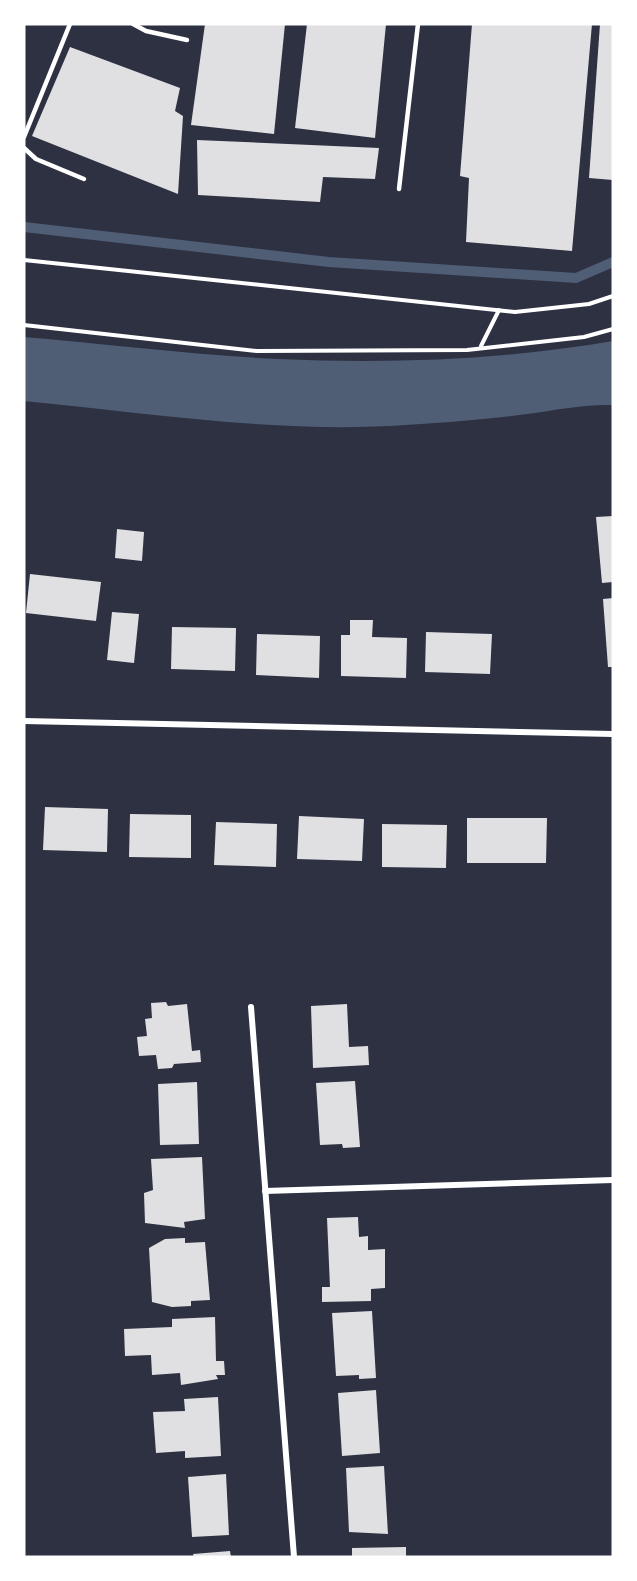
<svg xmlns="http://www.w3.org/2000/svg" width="637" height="1581" font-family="'Source Sans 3',sans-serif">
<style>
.water{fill:#4f5d75}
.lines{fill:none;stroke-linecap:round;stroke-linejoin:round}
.stream{stroke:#4f5d75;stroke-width:10}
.building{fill:#e0e0e3}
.path{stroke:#fff;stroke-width:4}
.service{stroke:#fff;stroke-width:4.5}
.minor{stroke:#fff;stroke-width:6}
</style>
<rect width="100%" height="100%" fill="#2d3142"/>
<!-- water -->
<path class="water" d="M24 337C108 344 193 355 278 359 390 364 502 360 613 341V405C584 404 556 410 527 414 483 420 436 423 391 426 269 432 146 413 24 401Z"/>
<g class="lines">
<!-- stream -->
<path class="stream" d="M24 227 329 262 576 278 613 262"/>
</g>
<!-- building -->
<g class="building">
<path d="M205 24H285L274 134 191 125Z"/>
<path d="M307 24H386L375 138 295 128Z"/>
<path d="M472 24H592L572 251 466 242 469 178 460 176Z"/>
<path d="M600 24H613V180L589 178Z"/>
<path d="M70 47 180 88 175 111 183 116 178 194 32 136Z"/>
<path d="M197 140 379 148 375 179 323 177 320 202 198 195Z"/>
<path d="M613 516V582L602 583 596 517Z"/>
<path d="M117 529 144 532 142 561 115 558Z"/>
<path d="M30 574 101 582 96 621 26 613Z"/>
<path d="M613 598V667H608L603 599Z"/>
<path d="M112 612 139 614 134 663 107 660Z"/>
<path d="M350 620H373L372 637 407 638 406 678 341 676V635H350Z"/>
<path d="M172 627 236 628 235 671 171 669Z"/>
<path d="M426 632 492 634 490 674 425 672Z"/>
<path d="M257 634 320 636 319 678 256 675Z"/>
<path d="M45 807 108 809 107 852 43 850Z"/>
<path d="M130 814 191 815V858L129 857Z"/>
<path d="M299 816 364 819 362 861 297 859Z"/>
<path d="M467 818H547L546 863H467Z"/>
<path d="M216 822 277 824 276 867 214 865Z"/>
<path d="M382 824 447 825 446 868 382 867Z"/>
<path d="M166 1002 168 1006 187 1004 192 1051 200 1050 201 1062 174 1064 172 1068 158 1069 156 1055 139 1056 137 1037 147 1036 145 1019 152 1018 151 1003Z"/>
<path d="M347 1004 349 1047 368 1046 369 1065 313 1068 311 1006Z"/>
<path d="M355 1081 360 1147 343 1148 342 1144 320 1145 316 1083Z"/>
<path d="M197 1082 199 1144 160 1145 158 1084Z"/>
<path d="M202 1157 205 1219 184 1222 185 1228 145 1223 144 1193 153 1190 151 1159Z"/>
<path d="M358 1217 359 1237 368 1236V1250L385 1249V1288L371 1289V1301L322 1302V1287H330L327 1218Z"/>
<path d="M185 1238V1243L205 1242 210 1300 191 1301V1306L172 1307 152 1302 149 1248 165 1239Z"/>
<path d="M372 1311 376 1378 359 1379V1375L336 1376 332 1313Z"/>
<path d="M215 1317 216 1361H224L225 1375H216L218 1379 181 1385 180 1373 152 1375 151 1355 125 1356 124 1329 172 1327V1319Z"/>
<path d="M376 1390 380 1453 342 1456 338 1393Z"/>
<path d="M218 1397 221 1456 185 1458V1451L156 1453 153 1412 185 1411 184 1399Z"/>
<path d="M384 1466 388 1534 349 1532 346 1468Z"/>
<path d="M226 1474 229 1535 192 1537 188 1477Z"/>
<path d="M406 1547V1557H352V1548Z"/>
<path d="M230 1551 231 1557H194L193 1554Z"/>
</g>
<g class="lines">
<!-- path -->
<g class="path">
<path d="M24 260 515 312 589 304 613 296"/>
<path d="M24 325 257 351 467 350 584 337 613 329"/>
<path d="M481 346 499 310"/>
</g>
<!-- service -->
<g class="service">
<path d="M133 24 146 31 187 40"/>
<path d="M24 137 70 24"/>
<path d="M24 148 36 159 84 179"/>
<path d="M399 189 418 24"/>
</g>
<!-- minor -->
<g class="minor">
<path d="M24 721 613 734"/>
<path d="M251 1007 294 1557"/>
<path d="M265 1191 613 1180"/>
</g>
</g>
<!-- border -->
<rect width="637" height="1581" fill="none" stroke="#ffffff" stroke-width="51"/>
</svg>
